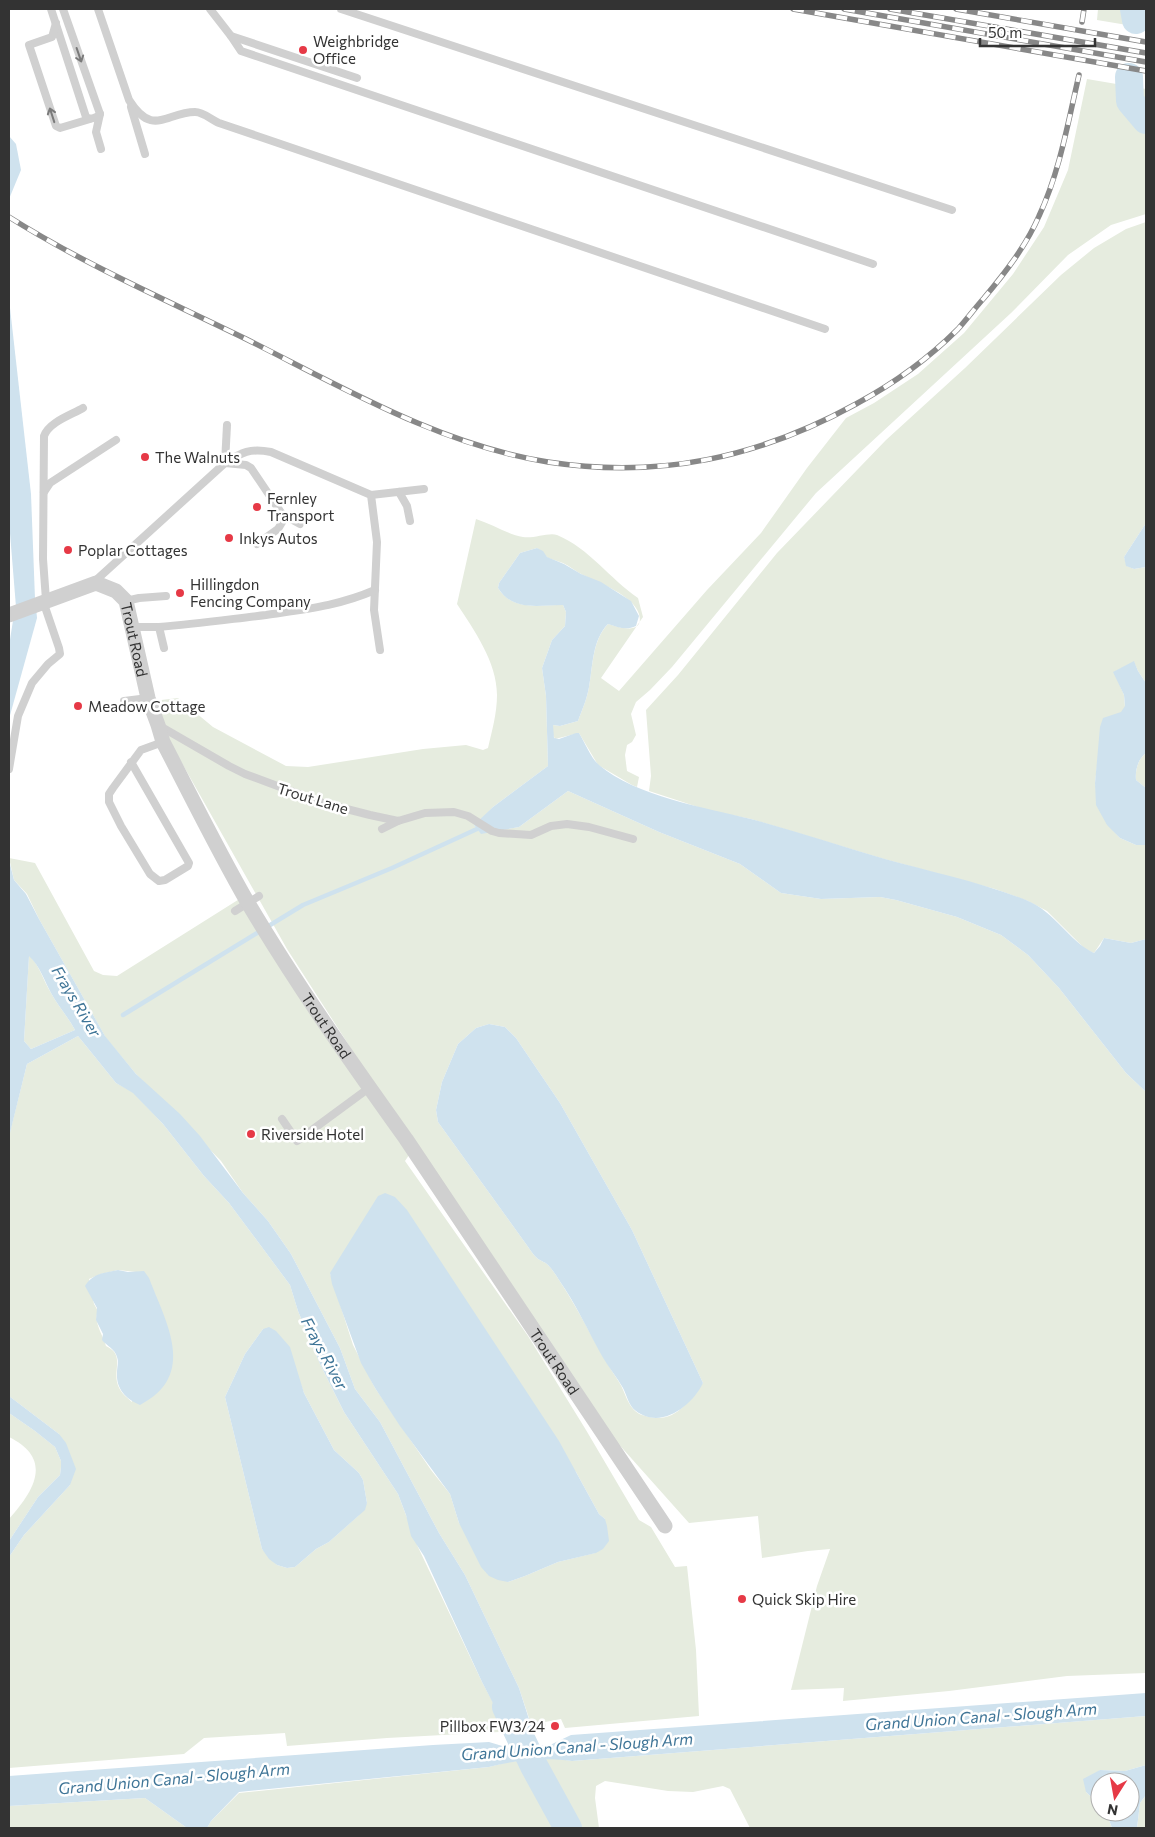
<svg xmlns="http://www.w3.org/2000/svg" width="1155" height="1837" font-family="Commissioner,sans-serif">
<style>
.green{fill:#e6ecdf;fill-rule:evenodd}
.water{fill:#cfe2ee;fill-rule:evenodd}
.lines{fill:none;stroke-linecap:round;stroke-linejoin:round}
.stream{stroke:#cfe2ee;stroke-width:4.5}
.river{stroke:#cfe2ee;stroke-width:28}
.lane{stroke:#d0d0d0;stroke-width:8}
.street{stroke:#d0d0d0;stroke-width:15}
.rail-casing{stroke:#888;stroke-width:5.5}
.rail{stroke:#fff;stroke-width:4;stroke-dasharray:11;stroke-linecap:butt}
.oneway{stroke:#7a7a7a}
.poi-dot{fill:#e63946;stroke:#fff;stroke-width:2}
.labels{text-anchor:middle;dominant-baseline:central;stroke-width:5;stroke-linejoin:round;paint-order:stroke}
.poi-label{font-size:15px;fill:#333;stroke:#fff;text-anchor:start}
.street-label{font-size:15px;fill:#333;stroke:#fff}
.water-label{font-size:16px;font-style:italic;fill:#3f7597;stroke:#fff}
</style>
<rect width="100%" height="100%" fill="#fff"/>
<!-- green -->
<g class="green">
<path d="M1098 9H1132L1133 26 1097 20Z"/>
<path d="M1136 9H1146V28L1138 27Z"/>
<path d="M1087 79 1146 89V214L1111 225 1068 255 1011 313 816 493 672 667 650 690 636 702 631 714 636 735 632 742 627 745 625 755 627 771 639 777 637 787 632 785 598 765 579 733 555 739 553 735V725L560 726 578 721C582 710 587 699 589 687 593 666 592 641 608 624 618 627 645 636 639 614 633 595 599 583 583 575 576 572 570 566 563 563 558 561 553 560 548 558 544 555 542 551 537 548L520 553 499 583 498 588C512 611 540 605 563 605L566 612 565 626 552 640 542 668 546 696 548 766 493 807 480 821C444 803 416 812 381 828L383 831C405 819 438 805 463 815 468 817 472 820 477 823L474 825 481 833 519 827 568 791 659 832 740 864 781 893 821 899 880 897 896 900 957 917 1001 935 1028 955 1059 988 1126 1073 1146 1092V1673L1067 1676 949 1691 843 1701 844 1688 791 1690 817 1586 830 1549 808 1551 762 1558 758 1516 689 1523 615 1440 390 1109 287 949 170 742 153 701 178 698 213 727 286 766 308 767 423 749 466 745 483 750 488 748C492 731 497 713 497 695 497 662 474 630 457 604L476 519C492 524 507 534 523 537 533 539 549 532 557 535 589 548 610 579 638 598L643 617 601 678 619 691 707 590 761 533 807 468 846 418 874 403 918 374 964 333 1013 274 1044 227 1068 170ZM489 1024 505 1027 516 1038 560 1103 632 1230 703 1383C686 1404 674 1426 642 1415 628 1410 626 1393 619 1382 597 1349 581 1313 559 1280 556 1275 552 1269 548 1265 545 1262 541 1261 538 1259 533 1255 530 1249 526 1244L438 1122 436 1110 442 1082 458 1044 476 1028Z"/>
<path d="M1146 222V523L1124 557 1127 566 1134 569 1146 567V683L1138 671 1134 662 1114 672 1124 695 1125 707 1098 757 1095 783 1108 825 1120 838 1136 845H1146V939L1131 943 1104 938 1094 953 1085 949 1047 911 1028 901 995 889 884 859 751 819 707 810 649 791 651 776 646 710 678 675 777 553 886 440 965 368 1061 275 1094 248 1126 229Z"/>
<path d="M1146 753V788L1136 780C1135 770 1138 759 1146 753Z"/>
<path d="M9 858 35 863 94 971 103 975 117 976 241 898 411 1152 405 1161 528 1336 586 1430 639 1520 651 1527 675 1567 687 1566 696 1650 699 1716 565 1728 561 1719 545 1722 546 1728 533 1730 519 1688 465 1575 439 1533 380 1422 355 1389 340 1348 291 1254 268 1221 243 1193 221 1161 136 1074 106 1038 39 919 27 894 14 880ZM330 1273 576 1472 599 1514 605 1519 595 1553 558 1562 525 1576 508 1582 459 1523 450 1494 431 1470 375 1388 353 1345Z"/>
<path d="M29 955C40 966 43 980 51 993 58 1006 68 1017 75 1030L31 1049 24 1041Z"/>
<path d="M78 1036 116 1083 133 1092 163 1124 204 1176 229 1203 290 1285 298 1311 320 1364 344 1412 398 1494 418 1547 482 1682 504 1723 499 1728V1732L387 1738 287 1746 285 1733 204 1738 184 1754 9 1768V1557L24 1535 70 1485 59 1434 9 1396V1136L27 1064ZM118 1270 136 1272 132 1402C125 1396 119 1391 117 1382 114 1368 124 1354 106 1346 103 1335 93 1322 98 1311L94 1304 89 1279 101 1274ZM263 1329 298 1377 304 1393 334 1450 359 1473 363 1480 367 1503 358 1516 329 1542 316 1549 295 1567 287 1568 277 1565 262 1549 225 1397 245 1354Z"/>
<path d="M9 1413 35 1431 55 1447 61 1461V1467L60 1475 38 1497 9 1541V1519C34 1491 54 1459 9 1437Z"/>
<path d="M1146 1716V1765L1125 1771 1100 1770 1086 1792 1100 1805V1812H1106L1112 1828H750L730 1789 723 1786 693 1792 668 1791 605 1781 596 1786 595 1798 599 1828H571L534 1760 552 1758 572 1761Z"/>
<path d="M527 1760 562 1828H207L211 1821 239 1793 489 1767 508 1762Z"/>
<path d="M1146 1795V1828H1137L1140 1803Z"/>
<path d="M145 1798 187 1828H9V1806Z"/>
</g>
<!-- water -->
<g class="water">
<path d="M9 136 16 144 21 170 9 199Z"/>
<path d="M9 299 31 494 35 599 16 607 9 521Z"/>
<path d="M1146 523V567L1134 569 1126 566 1124 557Z"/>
<path d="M537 548 543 551 547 557 564 564 581 574 601 582 631 601 639 616 636 626C626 631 618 627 608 624 592 640 593 666 589 687 587 699 582 710 578 721L560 726 553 725 554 738 559 739 576 733H579C585 743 591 758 599 765 635 796 706 808 751 819 796 831 840 846 885 859 932 872 980 882 1026 900 1056 912 1068 941 1094 953L1100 946 1104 938 1131 943 1146 939V1092L1126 1073 1059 988 1028 955 1001 935 957 917 896 900 880 897 821 899 781 893 740 864 659 832 568 791 519 827 481 834 474 825 493 807 548 766 546 696 542 668 552 640 565 626 566 612 563 605C539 605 513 612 498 588L499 583 520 553Z"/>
<path d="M36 607 37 618 9 719V646L14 614Z"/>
<path d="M1134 661 1138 671 1146 683V753C1138 759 1135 770 1136 780L1146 788V845H1136L1120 838 1107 825 1096 805 1095 783 1100 727 1103 718 1121 712 1125 706 1124 695 1113 672Z"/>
<path d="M9 860 14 880 26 894 39 919 105 1036 136 1074 180 1114 200 1136 243 1193 268 1221 291 1254 340 1348 355 1389 380 1422 439 1533 465 1575 519 1688 536 1741 516 1742 510 1736 482 1682 424 1556 411 1536 406 1515 398 1494 344 1412 320 1364 298 1311 290 1285 229 1203 204 1176 163 1124 133 1093 116 1083 78 1036 27 1064 9 1137ZM29 956C40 966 44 980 51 993 58 1006 68 1017 75 1030L31 1049 24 1041Z"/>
<path d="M489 1024 505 1027 516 1038 560 1103 632 1230 703 1383C692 1406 661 1430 636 1411 629 1406 627 1396 623 1388 617 1377 608 1367 602 1356 588 1331 576 1304 559 1280 556 1275 552 1269 548 1265 545 1262 541 1261 538 1259 533 1255 530 1249 526 1244L438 1122 436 1110 442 1082 458 1044 476 1028Z"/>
<path d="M385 1193 395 1197 407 1210 559 1441 599 1514 605 1519 607 1526 609 1541 603 1549 596 1553 558 1562 525 1576 508 1582 498 1580 489 1576 481 1567 459 1523 450 1494 400 1426 375 1388 361 1363 332 1284 330 1273 378 1196Z"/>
<path d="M118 1270 128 1272 144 1271 149 1278C166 1323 198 1375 140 1405 126 1399 116 1389 117 1373 117 1367 119 1362 117 1357 115 1349 107 1346 102 1340L103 1334 96 1320 97 1308 85 1286C93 1273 104 1273 118 1270Z"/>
<path d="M269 1327 276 1331 290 1347 304 1393 334 1450 359 1473 363 1480 367 1503 365 1510 329 1542 316 1549 295 1567 287 1568 277 1565 269 1559 262 1549 225 1397 245 1354 263 1329Z"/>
<path d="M9 1396 59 1434 66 1443 76 1469 70 1485 24 1535 9 1557V1541L38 1497 60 1475 61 1467V1461L55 1447 35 1431 9 1413Z"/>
<path d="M1146 1693V1716L572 1761C544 1757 517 1760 489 1767L239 1792 211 1821 207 1828H187L145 1798 9 1806V1776L433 1745 489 1742 509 1748 522 1747 550 1745 571 1735Z"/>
<path d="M1146 1765V1795L1140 1803 1137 1828H1112L1106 1812H1130V1782H1100V1805L1086 1792 1083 1779 1100 1770 1125 1771Z"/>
</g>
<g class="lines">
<!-- stream -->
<path class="stream" d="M123 1015 303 905 392 868 477 829"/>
<!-- river -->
<g class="river">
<path d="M1134 9 1136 20"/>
<path d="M1129 77 1130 101 1146 120"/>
<path d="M506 1707 534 1766 568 1828"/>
</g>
<!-- lane -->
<g class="lane">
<path d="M51 9 86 117C90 120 97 118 100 114L63 9"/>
<path d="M98 9 129 100C153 138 166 112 195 112 204 112 211 120 219 123L825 329"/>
<path d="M210 9 231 36 357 78"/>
<path d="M341 9 952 210"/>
<path d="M56 23 52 37 29 45 56 126 60 128 90 119"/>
<path d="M231 36 241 51 873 264"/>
<path d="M131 107 145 154"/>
<path d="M100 114 96 132 101 149"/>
<path d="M225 463C242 452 250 448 271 452L371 495 377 542 374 610 380 650"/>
<path d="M225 463 227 425"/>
<path d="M44 492 50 483 116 440"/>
<path d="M399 492 407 506 410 521"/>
<path d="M371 495 424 489"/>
<path d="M282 514 300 524"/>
<path d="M94 582 225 463 246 465 251 468 282 514 284 519 278 529 257 544"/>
<path d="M46 600 43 559 44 436C49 422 71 415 83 408"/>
<path d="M126 601 139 598 166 596"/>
<path d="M132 627H159L164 648"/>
<path d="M159 627C195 624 231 619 266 615 306 609 338 606 375 590"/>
<path d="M124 701 148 698"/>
<path d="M158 725 229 766 245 774 323 803 370 815 398 821 425 813 454 812 468 816 492 831 499 833 531 835 551 826 567 824 589 827 633 839"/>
<path d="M131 762 189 863 188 866 165 880 159 881 150 874 121 826 109 802V794L113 788 141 750 163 742"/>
<path d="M9 769 18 716 32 683 48 664 60 654 59 648 43 601"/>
<path d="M382 829 398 821"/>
<path d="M235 911 259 896"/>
<path d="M282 1119 297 1141 369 1088"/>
</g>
<!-- street -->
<path class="street" id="s1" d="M9 615 96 583 116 591 126 601 148 698 158 725 163 742C191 796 218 851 248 903 296 984 351 1062 406 1139L665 1526"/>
<defs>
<g id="rail">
<path d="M793 9 1146 71"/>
<path d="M844 9 1146 62"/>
<path d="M890 9 1146 53"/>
<path d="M956 9 1146 42"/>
<path d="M1082 22 1084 9"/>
<path d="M9 217C84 264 166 300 246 339 342 387 440 445 548 462 659 479 758 458 856 404 893 384 928 359 958 329 967 319 975 308 984 298 1005 273 1026 246 1039 216 1060 171 1068 122 1079 75"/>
</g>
</defs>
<!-- rail casing -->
<use href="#rail" class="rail-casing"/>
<!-- rail -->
<use href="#rail" class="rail"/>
</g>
<!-- one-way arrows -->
<defs><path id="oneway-shaft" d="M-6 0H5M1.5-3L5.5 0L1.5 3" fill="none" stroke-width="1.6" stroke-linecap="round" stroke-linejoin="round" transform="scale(1.25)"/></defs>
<g class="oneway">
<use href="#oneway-shaft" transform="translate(79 55) rotate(71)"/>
<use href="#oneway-shaft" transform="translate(52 115) rotate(-108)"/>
</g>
<!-- markers -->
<g class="poi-dot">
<circle cx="303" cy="50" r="5"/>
<circle cx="145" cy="457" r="5"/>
<circle cx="257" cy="507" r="5"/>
<circle cx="229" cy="538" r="5"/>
<circle cx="68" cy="550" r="5"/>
<circle cx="180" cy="593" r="5"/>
<circle cx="78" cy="706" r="5"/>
<circle cx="251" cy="1134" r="5"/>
<circle cx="742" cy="1599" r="5"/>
<circle cx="555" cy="1726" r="5"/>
</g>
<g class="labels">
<!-- poi labels -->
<g class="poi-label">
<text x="313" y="41">Weighbridge<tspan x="313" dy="17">Office</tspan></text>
<text x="155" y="457">The Walnuts</text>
<text x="267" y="498">Fernley<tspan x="267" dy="17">Transport</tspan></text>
<text x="239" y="538">Inkys Autos</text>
<text x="78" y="550">Poplar Cottages</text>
<text x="190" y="584">Hillingdon<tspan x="190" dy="17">Fencing Company</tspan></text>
<text x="88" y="706">Meadow Cottage</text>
<text x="261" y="1134">Riverside Hotel</text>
<text x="752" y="1599">Quick Skip Hire</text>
<text x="545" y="1726" text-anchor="end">Pillbox FW3/24</text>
</g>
<!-- street labels -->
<g class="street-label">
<text stroke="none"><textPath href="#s1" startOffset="168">Trout Road</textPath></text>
<text transform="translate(313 798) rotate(17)">Trout Lane</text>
<text stroke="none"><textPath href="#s1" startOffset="602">Trout Road</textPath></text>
<text stroke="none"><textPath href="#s1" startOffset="1008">Trout Road</textPath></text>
</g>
<!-- water labels -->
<g class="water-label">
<text transform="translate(77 1001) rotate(59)">Frays River</text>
<text transform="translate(325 1353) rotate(62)">Frays River</text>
<text transform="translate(981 1716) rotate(-4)">Grand Union Canal - Slough Arm</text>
<text transform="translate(577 1746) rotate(-4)">Grand Union Canal - Slough Arm</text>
<text transform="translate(174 1778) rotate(-5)">Grand Union Canal - Slough Arm</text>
</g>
</g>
<!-- border -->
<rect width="1155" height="1837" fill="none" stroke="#333333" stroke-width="20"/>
<!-- north arrow -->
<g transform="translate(1115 1797) rotate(191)"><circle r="24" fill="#ffffff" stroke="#adadad"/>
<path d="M0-4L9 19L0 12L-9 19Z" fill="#e63946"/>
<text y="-8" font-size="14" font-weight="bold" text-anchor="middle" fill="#333333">N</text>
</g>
<!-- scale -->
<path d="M980 38v8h115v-8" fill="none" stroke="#333333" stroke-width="2.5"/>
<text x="988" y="38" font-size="15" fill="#333333" stroke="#ffffff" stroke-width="4" paint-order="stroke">50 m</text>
</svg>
